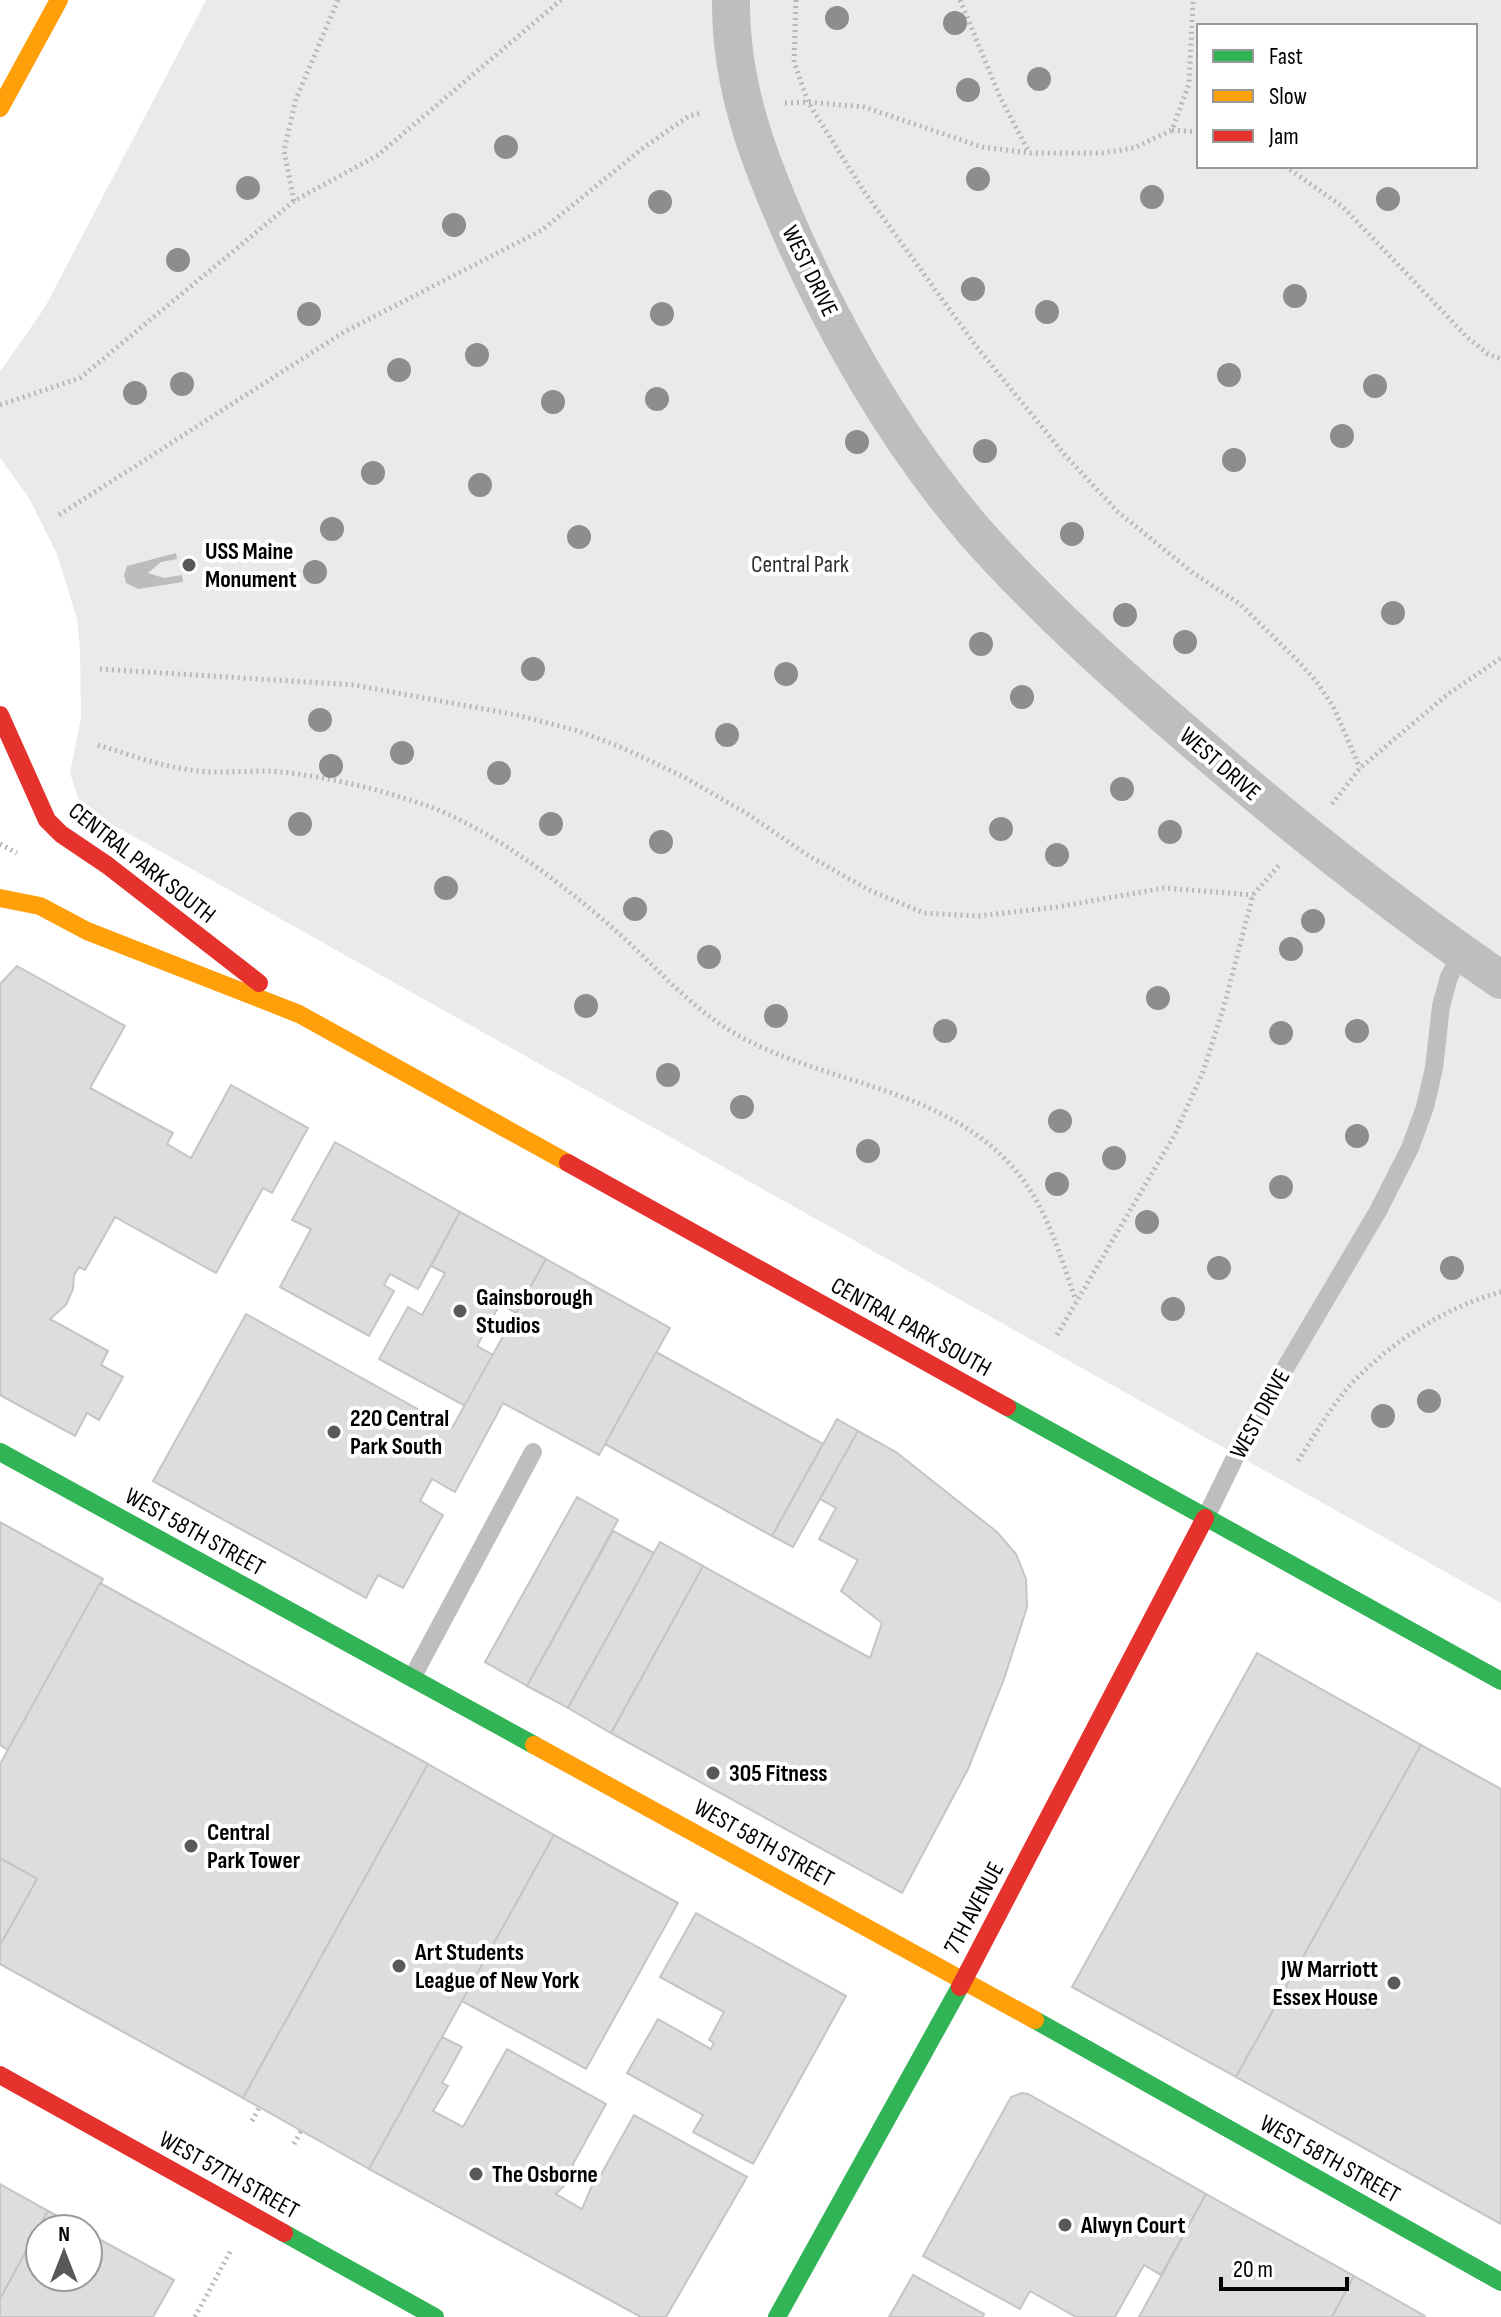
<svg xmlns="http://www.w3.org/2000/svg" width="1501" height="2317" font-family="'Sofia Sans Condensed',sans-serif">
<style>
.green{fill:#eaeaea;fill-rule:evenodd}
.water{fill:#bcbcbc}
.building{fill:#ddd;stroke:#c5c5c5;stroke-width:2}
.lines{fill:none;stroke-linecap:round;stroke-linejoin:round}
.path{stroke:#b8b8b8;stroke-width:5;stroke-dasharray:2 4;stroke-linecap:butt}
.lane{stroke:#bebebe;stroke-width:18}
.street{stroke:#bebebe;stroke-width:38}
.fast{stroke:#30b455;stroke-width:18}
.slow{stroke:#ff9f0a;stroke-width:18}
.jam{stroke:#e5322d;stroke-width:18}
.tree{fill:#8d8d8d}
.poi-dot{fill:#595959;stroke:#fff;stroke-width:3}
.labels{text-anchor:middle;dominant-baseline:central;stroke-width:8;stroke-linejoin:round;paint-order:stroke}
.street-label{font-size:24px;fill:#000;stroke:#fff}
.poi-label{font-size:24px;font-weight:bold;fill:#000;stroke:#fff;text-anchor:start}
.park-label{font-size:24px;fill:#303030;stroke:#fff}
</style>
<rect width="100%" height="100%" fill="#fff"/>
<!-- green -->
<path class="green" d="M206 0H1501V1603L81 807 70 773 81 718 80 649 77 619 57 554 29 498 0 458V372L45 307ZM1199 26H1475V166H1199Z"/>
<!-- water -->
<path class="water" d="M176 553 177 559 161 562 148 573 164 578 182 575 183 582 138 589 126 583 124 575 127 566Z"/>
<!-- building -->
<g class="building">
<path d="M17 966 125 1026 90 1088 173 1133 167 1144 191 1158 231 1085 308 1128 272 1193 263 1188 216 1273 115 1217 85 1270 79 1267 74 1275 73 1289 66 1305 50 1319 108 1351 101 1365 123 1377 99 1420 87 1413 75 1436 0 1395V984Z"/>
<path d="M335 1142 460 1212 418 1289 390 1274 384 1285 394 1291 369 1336 280 1287 311 1229 292 1220Z"/>
<path d="M460 1212 546 1259 516 1313 500 1304 477 1346 493 1355 465 1406 379 1359 408 1307 422 1315 445 1273 431 1266Z"/>
<path d="M546 1259 670 1328 599 1455 503 1403 455 1492 432 1479 420 1501 443 1515 403 1588 378 1575 366 1598 153 1481 246 1314 452 1428Z"/>
<path d="M656 1352 823 1444 772 1536 605 1444Z"/>
<path d="M837 1419 858 1431 793 1547 772 1536Z"/>
<path d="M858 1431 896 1452 997 1532 1016 1554 1026 1579 1027 1607 1004 1679 968 1769 902 1893 611 1733 703 1566 870 1658 882 1623 841 1591 858 1560 819 1539 836 1508 820 1499Z"/>
<path d="M577 1497 618 1520 527 1686 485 1662Z"/>
<path d="M0 1522 103 1579 8 1750 0 1745Z"/>
<path d="M613 1531 654 1553 568 1708 527 1686Z"/>
<path d="M660 1542 703 1566 611 1733 568 1708Z"/>
<path d="M100 1583 428 1764 243 2098 0 1964V1945L37 1879 0 1858V1764Z"/>
<path d="M1257 1653 1421 1745 1236 2077 1072 1987Z"/>
<path d="M1421 1745 1501 1789V2224L1236 2077Z"/>
<path d="M428 1764 554 1835 369 2169 243 2098Z"/>
<path d="M554 1835 678 1903 586 2069 462 2001Z"/>
<path d="M0 1858 37 1879 0 1945Z"/>
<path d="M696 1913 846 1996 753 2164 693 2132 703 2115 627 2073 658 2019 711 2049 714 2043 709 2040 724 2012 660 1977Z"/>
<path d="M442 2037 462 2047 442 2083 448 2086 433 2111 463 2127 507 2049 606 2104 573 2164V2171L566 2184 556 2194 582 2209 593 2183 599 2178 634 2115 747 2177 666 2317H641L369 2169Z"/>
<path d="M1022 2093 1028 2094 1206 2194 1161 2275 1144 2265 1115 2317H1076L1030 2291 1020 2309 923 2256 1011 2097Z"/>
<path d="M0 2184 48 2211 0 2299Z"/>
<path d="M1206 2194 1354 2276 1332 2317H1139Z"/>
<path d="M48 2211 81 2229H40V2277H88V2233L174 2280 153 2317H0V2299Z"/>
<path d="M913 2275 984 2314 983 2317H889Z"/>
<path d="M1354 2276 1425 2316V2317H1332Z"/>
</g>
<g class="lines">
<!-- path -->
<g class="path">
<path d="M796 0 794 62 808 102 863 190 976 346 1064 454 1118 512 1192 572 1240 604 1296 659 1316 681 1333 706 1360 768"/>
<path d="M960 0 1000 97 1029 152"/>
<path d="M785 103 808 102 864 107 982 147 1029 153H1102L1134 148 1172 130 1189 84 1193 0"/>
<path d="M1172 130 1199 132"/>
<path d="M1285 166 1343 207 1467 337 1488 354 1501 359"/>
<path d="M294 201 284 150 296 99 338 0"/>
<path d="M0 405 80 378 294 201 378 155 561 0"/>
<path d="M59 515 344 332 542 230 643 148 689 116 702 113"/>
<path d="M100 669 354 685 517 715 578 731 623 748 684 777 746 813 809 856 869 890 924 913 978 916 1057 907 1164 888 1253 895"/>
<path d="M98 745C128 754 160 766 191 770 221 775 252 769 281 772 330 777 382 790 428 806 493 830 562 884 614 929 656 966 692 1011 743 1038 829 1084 938 1088 1008 1162 1045 1200 1059 1252 1076 1301"/>
<path d="M1332 804 1360 768 1448 694 1501 658"/>
<path d="M0 844 17 853"/>
<path d="M1057 1335 1175 1134 1203 1072 1224 1006 1253 895 1281 863"/>
<path d="M1298 1461C1316 1433 1335 1399 1359 1376 1397 1338 1449 1306 1501 1292"/>
<path d="M252 2121 259 2108"/>
<path d="M294 2144 301 2131"/>
<path d="M195 2317 231 2250"/>
</g>
<!-- lane -->
<g class="lane">
<path d="M1206 1517 1247 1433 1378 1211 1410 1148 1425 1107 1434 1068 1441 1006 1449 977 1462 953"/>
<path d="M412 1678 533 1452"/>
</g>
<!-- street -->
<path class="street" d="M731 0C730 87 760 163 795 241 841 343 902 447 975 532 1044 610 1121 678 1200 746 1296 829 1396 908 1501 980"/>
<!-- fast -->
<g class="fast">
<path d="M1007 1407 1501 1681"/>
<path d="M0 1452 534 1745"/>
<path d="M1035 2020 1501 2282"/>
<path d="M284 2233 435 2317"/>
<path d="M777 2317 960 1987"/>
</g>
<!-- slow -->
<g class="slow">
<path d="M0 108 59 0"/>
<path d="M0 898 40 906 87 931 299 1014 568 1163"/>
<path d="M534 1745 1035 2020"/>
</g>
<!-- jam -->
<g class="jam">
<path d="M0 715 47 820 61 834 107 865 259 983"/>
<path d="M568 1163 1007 1407"/>
<path d="M960 1987 1205 1518"/>
<path d="M0 2075 284 2233"/>
</g>
</g>
<!-- trees -->
<g class="tree">
<circle cx="837" cy="18" r="12"/>
<circle cx="955" cy="23" r="12"/>
<circle cx="1039" cy="79" r="12"/>
<circle cx="968" cy="90" r="12"/>
<circle cx="506" cy="147" r="12"/>
<circle cx="978" cy="179" r="12"/>
<circle cx="248" cy="188" r="12"/>
<circle cx="1152" cy="197" r="12"/>
<circle cx="1388" cy="199" r="12"/>
<circle cx="660" cy="202" r="12"/>
<circle cx="454" cy="225" r="12"/>
<circle cx="178" cy="260" r="12"/>
<circle cx="973" cy="289" r="12"/>
<circle cx="1295" cy="296" r="12"/>
<circle cx="1047" cy="312" r="12"/>
<circle cx="309" cy="314" r="12"/>
<circle cx="662" cy="314" r="12"/>
<circle cx="477" cy="355" r="12"/>
<circle cx="399" cy="370" r="12"/>
<circle cx="1229" cy="375" r="12"/>
<circle cx="182" cy="384" r="12"/>
<circle cx="1375" cy="386" r="12"/>
<circle cx="135" cy="393" r="12"/>
<circle cx="657" cy="399" r="12"/>
<circle cx="553" cy="402" r="12"/>
<circle cx="1342" cy="436" r="12"/>
<circle cx="857" cy="442" r="12"/>
<circle cx="985" cy="451" r="12"/>
<circle cx="1234" cy="460" r="12"/>
<circle cx="373" cy="473" r="12"/>
<circle cx="480" cy="485" r="12"/>
<circle cx="332" cy="529" r="12"/>
<circle cx="1072" cy="534" r="12"/>
<circle cx="579" cy="537" r="12"/>
<circle cx="315" cy="572" r="12"/>
<circle cx="1393" cy="613" r="12"/>
<circle cx="1125" cy="615" r="12"/>
<circle cx="1185" cy="642" r="12"/>
<circle cx="981" cy="644" r="12"/>
<circle cx="533" cy="669" r="12"/>
<circle cx="786" cy="674" r="12"/>
<circle cx="1022" cy="697" r="12"/>
<circle cx="320" cy="720" r="12"/>
<circle cx="727" cy="735" r="12"/>
<circle cx="402" cy="753" r="12"/>
<circle cx="331" cy="766" r="12"/>
<circle cx="499" cy="773" r="12"/>
<circle cx="1122" cy="789" r="12"/>
<circle cx="300" cy="824" r="12"/>
<circle cx="551" cy="824" r="12"/>
<circle cx="1001" cy="829" r="12"/>
<circle cx="1170" cy="832" r="12"/>
<circle cx="661" cy="842" r="12"/>
<circle cx="1057" cy="855" r="12"/>
<circle cx="446" cy="888" r="12"/>
<circle cx="635" cy="909" r="12"/>
<circle cx="1313" cy="921" r="12"/>
<circle cx="1291" cy="949" r="12"/>
<circle cx="709" cy="957" r="12"/>
<circle cx="1158" cy="998" r="12"/>
<circle cx="586" cy="1006" r="12"/>
<circle cx="776" cy="1016" r="12"/>
<circle cx="945" cy="1031" r="12"/>
<circle cx="1357" cy="1031" r="12"/>
<circle cx="1281" cy="1033" r="12"/>
<circle cx="668" cy="1075" r="12"/>
<circle cx="742" cy="1107" r="12"/>
<circle cx="1060" cy="1121" r="12"/>
<circle cx="1357" cy="1136" r="12"/>
<circle cx="868" cy="1151" r="12"/>
<circle cx="1114" cy="1158" r="12"/>
<circle cx="1057" cy="1184" r="12"/>
<circle cx="1281" cy="1187" r="12"/>
<circle cx="1147" cy="1222" r="12"/>
<circle cx="1219" cy="1268" r="12"/>
<circle cx="1452" cy="1268" r="12"/>
<circle cx="1173" cy="1309" r="12"/>
<circle cx="1429" cy="1401" r="12"/>
<circle cx="1383" cy="1416" r="12"/>
</g>
<!-- markers -->
<g class="poi-dot">
<circle cx="189" cy="565" r="8"/>
<circle cx="460" cy="1311" r="8"/>
<circle cx="334" cy="1432" r="8"/>
<circle cx="713" cy="1773" r="8"/>
<circle cx="191" cy="1846" r="8"/>
<circle cx="399" cy="1966" r="8"/>
<circle cx="1394" cy="1983" r="8"/>
<circle cx="476" cy="2174" r="8"/>
<circle cx="1065" cy="2225" r="8"/>
</g>
<g class="labels">
<!-- street labels -->
<g class="street-label">
<text transform="translate(810 271) rotate(64)">WEST DRIVE</text>
<text transform="translate(1220 764) rotate(41)">WEST DRIVE</text>
<text transform="translate(142 863) rotate(38)">CENTRAL PARK SOUTH</text>
<text transform="translate(911 1327) rotate(29)">CENTRAL PARK SOUTH</text>
<text transform="translate(1260 1414) rotate(-61)">WEST DRIVE</text>
<text transform="translate(195 1532) rotate(29)">WEST 58TH STREET</text>
<text transform="translate(764 1843) rotate(29)">WEST 58TH STREET</text>
<text transform="translate(974 1908) rotate(-62)">7TH AVENUE</text>
<text transform="translate(1330 2159) rotate(29)">WEST 58TH STREET</text>
<text transform="translate(229 2175) rotate(29)">WEST 57TH STREET</text>
</g>
<!-- poi labels -->
<g class="poi-label">
<text x="205" y="551">USS Maine<tspan x="205" dy="28">Monument</tspan></text>
<text x="476" y="1297">Gainsborough<tspan x="476" dy="28">Studios</tspan></text>
<text x="350" y="1418">220 Central<tspan x="350" dy="28">Park South</tspan></text>
<text x="729" y="1773">305 Fitness</text>
<text x="207" y="1832">Central<tspan x="207" dy="28">Park Tower</tspan></text>
<text x="415" y="1952">Art Students<tspan x="415" dy="28">League of New York</tspan></text>
<text x="1378" y="1969" text-anchor="end">JW Marriott<tspan x="1378" dy="28">Essex House</tspan></text>
<text x="492" y="2174">The Osborne</text>
<text x="1081" y="2225">Alwyn Court</text>
</g>
<!-- park labels -->
<g class="park-label">
<text x="800" y="564">Central Park</text>
</g>
</g>
<!-- legend -->
<rect x="1197" y="24" width="280" height="144" fill="#ffffff" stroke="#999999" stroke-width="2"/>
<rect x="1213" y="50" width="40" height="12" fill="#30b455" stroke="#999999" stroke-width="2"/>
<text x="1269" y="64" font-size="24" fill="#000000">Fast</text>
<rect x="1213" y="90" width="40" height="12" fill="#ff9f0a" stroke="#999999" stroke-width="2"/>
<text x="1269" y="104" font-size="24" fill="#000000">Slow</text>
<rect x="1213" y="130" width="40" height="12" fill="#e5322d" stroke="#999999" stroke-width="2"/>
<text x="1269" y="144" font-size="24" fill="#000000">Jam</text>
<!-- north arrow -->
<g transform="translate(64 2253)"><circle r="38" fill="#ffffff" stroke="#999999" stroke-width="2"/>
<path d="M0-6L14 30L0 20L-14 30Z" fill="#595959"/>
<text y="-12" font-size="22" font-weight="bold" text-anchor="middle" fill="#000000">N</text>
</g>
<!-- scale -->
<path d="M1221 2277v12h126v-12" fill="none" stroke="#000000" stroke-width="4"/>
<text x="1233" y="2277" font-size="24" fill="#000000" stroke="#ffffff" stroke-width="6" paint-order="stroke">20 m</text>
</svg>
